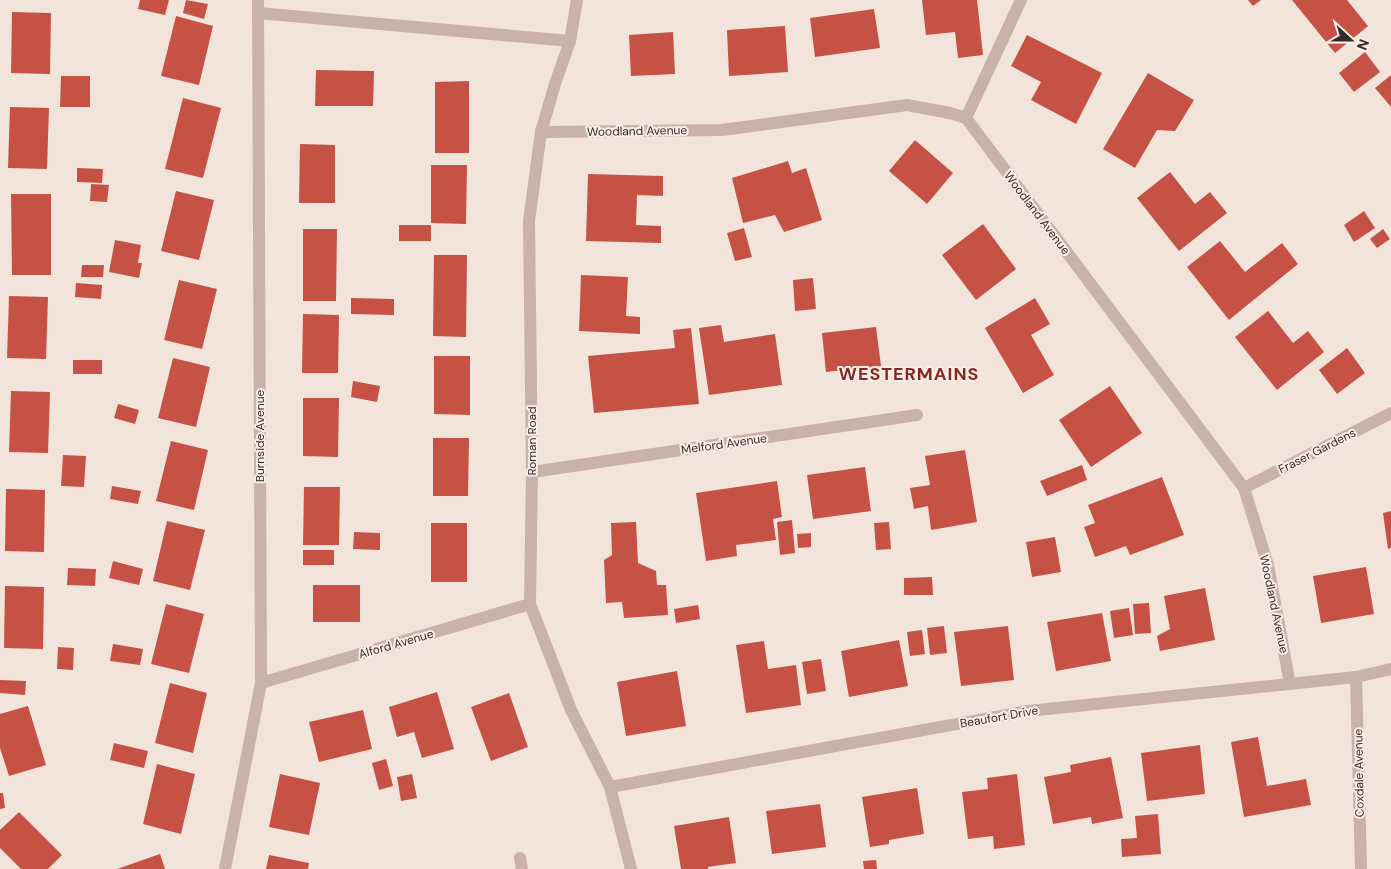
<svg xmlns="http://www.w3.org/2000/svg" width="1391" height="869" font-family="'DM Sans',sans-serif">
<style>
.building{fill:#c55245}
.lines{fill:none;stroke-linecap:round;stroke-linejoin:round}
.service{stroke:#c9b2a7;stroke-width:12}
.minor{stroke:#c9b2a7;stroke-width:12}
.labels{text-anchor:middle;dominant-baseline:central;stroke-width:4;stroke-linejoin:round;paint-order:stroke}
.street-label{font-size:12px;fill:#362a27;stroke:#f9eee7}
.district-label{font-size:18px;font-weight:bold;letter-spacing:1px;fill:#842b21;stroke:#f9eee7}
</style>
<rect width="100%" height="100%" fill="#f2e4db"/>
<!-- building -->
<g class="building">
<path d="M140 0H169L165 15 138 9Z"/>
<path d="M186 0 208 4 204 19 183 13Z"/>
<path d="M922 0H977L983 55 958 58 955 32 926 35Z"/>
<path d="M1248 0H1261L1253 6Z"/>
<path d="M1292 0H1347L1368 26 1335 53Z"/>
<path d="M874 9 880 48 815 57 810 18Z"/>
<path d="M12 12 51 13 50 74 11 73Z"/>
<path d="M176 16 213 26 199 85 161 76Z"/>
<path d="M785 26 788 72 729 76 727 30Z"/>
<path d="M673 32 675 74 631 76 629 35Z"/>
<path d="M1027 35 1102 73 1076 124 1031 100 1041 82 1011 66Z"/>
<path d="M1365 52 1380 72 1354 92 1339 73Z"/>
<path d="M316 70 374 71 373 106H315Z"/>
<path d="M1148 73 1194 100 1175 131 1157 130 1135 168 1103 149Z"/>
<path d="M1391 75V107L1375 88Z"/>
<path d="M61 76H90V107H60Z"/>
<path d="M469 81V153H435V82Z"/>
<path d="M183 98 221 108 203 178 165 169Z"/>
<path d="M10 107 49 108 47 169 8 168Z"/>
<path d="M915 140 953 173 927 204 889 171Z"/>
<path d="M300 144 335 145V203H299Z"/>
<path d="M788 161 792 173 806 168 822 220 784 232 775 215 743 223 732 178Z"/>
<path d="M431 165H467L466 224 431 223Z"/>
<path d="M77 168 103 169 102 183 77 182Z"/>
<path d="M1170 172 1195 204 1210 192 1227 213 1179 251 1137 198Z"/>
<path d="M588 174 663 176V196L637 195 636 225 661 226V243L586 241Z"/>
<path d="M91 184 109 185 107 202 90 201Z"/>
<path d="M176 191 214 200 199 260 161 251Z"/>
<path d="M11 194H51V275H12Z"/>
<path d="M1364 211 1375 228 1354 242 1344 225Z"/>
<path d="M983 224 1016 269 976 300 942 255Z"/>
<rect x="399" y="225" width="32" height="16"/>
<path d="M744 228 752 257 735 261 727 233Z"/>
<path d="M303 229H337L336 301H303Z"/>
<path d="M1383 229 1390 239 1377 248 1370 239Z"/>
<path d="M115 240 141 245 138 263H142L139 278 109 272Z"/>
<path d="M1220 241 1245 272 1282 243 1298 264 1229 320 1187 267Z"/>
<path d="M434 255H467L466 337 433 336Z"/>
<path d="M82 265H104L103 277H81Z"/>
<path d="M581 275 628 277 626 316 640 317V334L579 331Z"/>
<path d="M813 278 816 309 795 311 793 280Z"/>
<path d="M179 280 217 289 202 349 164 340Z"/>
<path d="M76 283 102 285 101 299 75 297Z"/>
<path d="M9 296 48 297 46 359 7 358Z"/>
<path d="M351 298 394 299V315L351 314Z"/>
<path d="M1035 298 1050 324 1031 335 1054 375 1023 393 985 328Z"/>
<path d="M1268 311 1293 343 1308 331 1324 352 1277 390 1235 337Z"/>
<path d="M303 314 339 315 338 373H302Z"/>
<path d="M721 325 724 342 775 334 782 385 709 395 699 328Z"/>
<path d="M876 327 881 366 826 372 822 333Z"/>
<path d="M691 328 699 404 594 413 588 356 675 348 673 330Z"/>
<path d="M1347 348 1365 373 1337 394 1319 370Z"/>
<path d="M434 356H470V415L434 414Z"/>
<path d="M173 358 210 367 196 427 158 418Z"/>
<rect x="73" y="360" width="29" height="14"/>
<path d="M353 381 380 386 377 402 351 397Z"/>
<path d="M1110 386 1142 433 1091 467 1059 420Z"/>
<path d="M11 391 50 392 48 453 9 452Z"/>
<path d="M303 398H339L338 457 303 456Z"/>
<path d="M118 404 139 410 135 424 114 418Z"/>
<path d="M433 438H469L468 496H433Z"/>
<path d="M171 441 208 450 194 510 156 501Z"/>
<path d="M965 450 977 522 931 530 928 506 914 509 910 488 930 485 925 456Z"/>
<path d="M63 455 86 456 84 487 61 486Z"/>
<path d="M1082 465 1087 480 1047 496 1040 481Z"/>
<path d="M865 467 871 511 813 519 807 475Z"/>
<path d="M1162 477 1184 535 1130 555 1126 546 1095 557 1084 527 1095 523 1088 505Z"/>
<path d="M777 481 782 517 773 519 776 540 736 545 737 556 706 561 696 493Z"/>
<path d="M112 486 141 491 138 504 110 499Z"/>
<path d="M304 487H340L339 545H303Z"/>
<path d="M6 489 45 490 44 552 5 551Z"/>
<path d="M1391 511V548L1388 549 1383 513Z"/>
<path d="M792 520 795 553 780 555 777 522Z"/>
<path d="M167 521 205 530 190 590 153 581Z"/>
<path d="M636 522 638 563 656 571 657 585H666L668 615 624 618 622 602 606 603 604 560 612 555 611 523Z"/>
<path d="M889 522 891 549 876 550 874 523Z"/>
<rect x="431" y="523" width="36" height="59"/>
<path d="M354 532 380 533V550L353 549Z"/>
<path d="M811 533V547L798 548 797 534Z"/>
<path d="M1055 537 1061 572 1032 577 1026 542Z"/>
<rect x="303" y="550" width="31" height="15"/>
<path d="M113 561 143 569 139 585 109 578Z"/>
<path d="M1366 567 1374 614 1321 623 1313 576Z"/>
<path d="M68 568 96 569 95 586 67 585Z"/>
<path d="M932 577 933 595H904V578Z"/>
<rect x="313" y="585" width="47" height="37"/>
<path d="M5 586 44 587 43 649 4 648Z"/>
<path d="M1205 588 1215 640 1160 651 1157 636 1170 629 1164 596Z"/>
<path d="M1149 603 1151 633 1135 634 1133 604Z"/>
<path d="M166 604 204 614 189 673 151 664Z"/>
<path d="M698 605 700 619 676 623 674 609Z"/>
<path d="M1129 608 1133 635 1114 638 1110 611Z"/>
<path d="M1102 613 1111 661 1056 671 1047 622Z"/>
<path d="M944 626 947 653 930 655 927 628Z"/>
<path d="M1008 626 1014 680 961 686 954 632Z"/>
<path d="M922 630 925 654 910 656 907 632Z"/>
<path d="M899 640 908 686 849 697 841 651Z"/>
<path d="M764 641 768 669 796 665 801 705 746 713 736 645Z"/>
<path d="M113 644 143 649 140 665 110 661Z"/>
<path d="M58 647 74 648 73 670 57 669Z"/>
<path d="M821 659 826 691 807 694 802 662Z"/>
<path d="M677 671 686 726 626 736 617 682Z"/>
<path d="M0 680 26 681 25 695 0 693Z"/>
<path d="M170 683 207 693 193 753 155 743Z"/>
<path d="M437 692 454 749 422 758 414 732 397 737 389 707Z"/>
<path d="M509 693 528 747 491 761 471 707Z"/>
<path d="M28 706 46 765 9 776 0 748V714Z"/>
<path d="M363 710 372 749 319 762 309 722Z"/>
<path d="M1258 737 1267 786 1306 779 1311 805 1244 817 1231 742Z"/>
<path d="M114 743 148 751 144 768 110 760Z"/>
<path d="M1200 745 1205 794 1147 801 1141 753Z"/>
<path d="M1111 757 1123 818 1092 824 1091 817 1053 824 1044 777 1071 772 1070 765Z"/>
<path d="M386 759 393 786 379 790 372 763Z"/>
<path d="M157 764 195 774 181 834 143 824Z"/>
<path d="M280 774 320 783 309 835 269 827Z"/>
<path d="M412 774 417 798 401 801 397 777Z"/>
<path d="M1017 774 1025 845 994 849 993 836 968 839 962 792 988 789 987 778Z"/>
<path d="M917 788 924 834 889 840V844L870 847 862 797Z"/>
<path d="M0 793H3L5 808 0 809Z"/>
<path d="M820 804 826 847 772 854 766 811Z"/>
<path d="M19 812 62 855 48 869H21L0 848V830Z"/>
<path d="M1158 814 1161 854 1122 857 1121 839 1137 838 1135 816Z"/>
<path d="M729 817 736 863 708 867V869H681L674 826Z"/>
<path d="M160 854 165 869H117Z"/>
<path d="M269 855 309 863 308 869H266Z"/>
<path d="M876 860 877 869H864L863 861Z"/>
</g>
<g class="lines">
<!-- service -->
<g class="service">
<path d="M966 118 1021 0"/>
<path d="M520 858 522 869"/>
</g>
<!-- minor -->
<g class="minor">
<path d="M577 0 570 41 555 84 541 132 529 221 532 472 530 604 571 710 610 787 631 869"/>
<path d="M258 13 570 41"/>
<path d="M541 132 722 130 907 105 950 113 966 118 1244 488 1268 565 1290 684"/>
<path d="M532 472 917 415"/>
<path d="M1244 488 1391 413"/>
<path d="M1356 677 1361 869"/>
<path d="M261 683 530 604"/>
<path d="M610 787 1028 711 1356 677 1391 669"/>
<path d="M225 869 261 683 258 0"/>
</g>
</g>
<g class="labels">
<!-- street labels -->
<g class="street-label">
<text transform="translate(637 131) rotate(-1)">Woodland Avenue</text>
<text transform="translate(1037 213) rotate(53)">Woodland Avenue</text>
<text transform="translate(260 436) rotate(-90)">Burnside Avenue</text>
<text transform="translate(532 441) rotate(-90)">Roman Road</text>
<text transform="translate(724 444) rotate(-8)">Melford Avenue</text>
<text transform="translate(1317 451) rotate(-27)">Fraser Gardens</text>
<text transform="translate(1274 604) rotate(78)">Woodland Avenue</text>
<text transform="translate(396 644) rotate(-16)">Alford Avenue</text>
<text transform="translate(999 717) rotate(-10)">Beaufort Drive</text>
<text transform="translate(1359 773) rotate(-91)">Coxdale Avenue</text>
</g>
<!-- district labels -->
<g class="district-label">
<text x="909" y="374">WESTERMAINS</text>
</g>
</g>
<!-- north arrow -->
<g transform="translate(1351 40) rotate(111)" stroke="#f9eee7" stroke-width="4" paint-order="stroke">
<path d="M0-4L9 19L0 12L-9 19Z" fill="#362a27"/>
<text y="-8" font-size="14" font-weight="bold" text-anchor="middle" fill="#362a27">N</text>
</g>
</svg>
